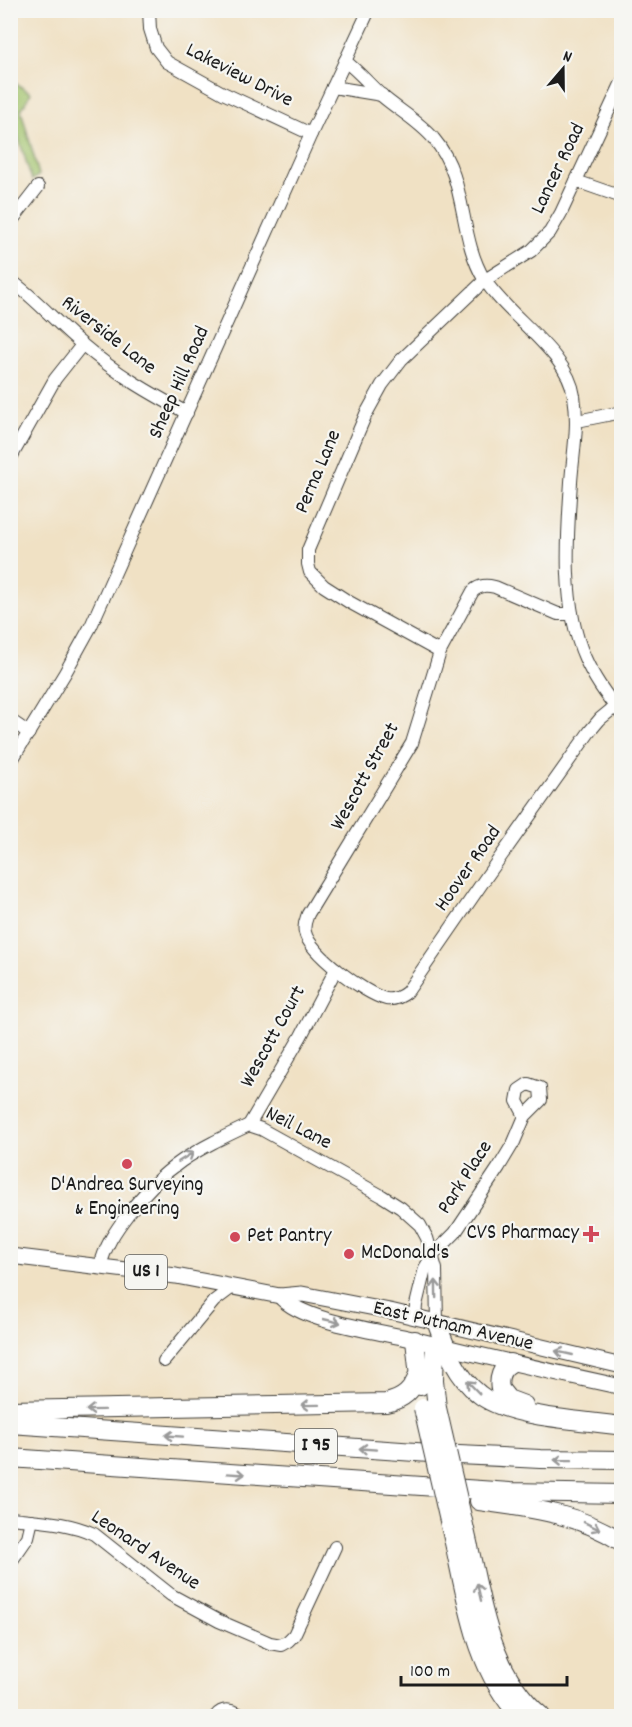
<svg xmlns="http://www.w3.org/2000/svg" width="632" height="1727" font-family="Dekko,sans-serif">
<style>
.park{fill:#a1c26b;stroke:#5e6f44;stroke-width:1.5}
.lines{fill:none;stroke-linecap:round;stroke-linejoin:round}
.minor-casing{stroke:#3c3a35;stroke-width:14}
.major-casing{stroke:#3c3a35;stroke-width:17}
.highway-casing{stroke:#3c3a35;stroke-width:20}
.minor{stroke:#fff;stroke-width:12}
.major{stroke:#fff;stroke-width:15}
.highway{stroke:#fff;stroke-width:18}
.highway-bridge-casing{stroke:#3c3a35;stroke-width:20;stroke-linecap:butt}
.highway-bridge{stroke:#fff;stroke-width:18}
.oneway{stroke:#999}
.poi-dot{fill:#d1495b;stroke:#f6f6f2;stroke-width:2}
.labels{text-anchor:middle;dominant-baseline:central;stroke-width:4.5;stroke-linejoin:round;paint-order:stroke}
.shield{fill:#f6f6f2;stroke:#5d5d5c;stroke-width:1.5}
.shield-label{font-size:20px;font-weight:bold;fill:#1c1c1c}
.street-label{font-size:21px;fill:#1c1c1c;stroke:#f6f6f2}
.poi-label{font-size:21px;fill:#1c1c1c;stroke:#f6f6f2;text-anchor:start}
</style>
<rect width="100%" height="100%" fill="#f6f6f2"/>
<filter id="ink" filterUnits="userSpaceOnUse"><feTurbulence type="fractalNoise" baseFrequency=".0167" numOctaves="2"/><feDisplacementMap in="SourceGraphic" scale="12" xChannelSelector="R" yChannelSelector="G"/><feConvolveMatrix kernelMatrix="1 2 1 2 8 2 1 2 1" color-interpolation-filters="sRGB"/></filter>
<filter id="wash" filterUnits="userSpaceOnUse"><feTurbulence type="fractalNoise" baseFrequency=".008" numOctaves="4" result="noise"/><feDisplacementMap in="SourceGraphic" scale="24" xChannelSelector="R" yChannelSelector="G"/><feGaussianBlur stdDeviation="1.35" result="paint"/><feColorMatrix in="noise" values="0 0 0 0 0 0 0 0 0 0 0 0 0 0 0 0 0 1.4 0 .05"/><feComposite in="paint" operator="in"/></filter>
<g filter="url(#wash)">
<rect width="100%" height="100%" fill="#f0e1c4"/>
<!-- park -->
<path class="park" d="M10 80 31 93 21 110 39 175 32 180 11 114Z"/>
</g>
<g filter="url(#ink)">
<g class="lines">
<defs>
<g id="minor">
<path d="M149 10 150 29 156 48 167 62 223 93 311 134"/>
<path d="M345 61C358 71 369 84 381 95 398 110 419 121 434 139 468 179 458 236 484 279 508 317 568 352 574 396 579 426 573 453 571 482 567 537 562 607 585 658 594 679 608 698 622 715"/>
<path d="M333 87 382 95"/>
<path d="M576 181 622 197"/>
<path d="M10 223 38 187"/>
<path d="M10 280C37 299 58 325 83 345 117 374 148 392 187 413"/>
<path d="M577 421 622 412"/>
<path d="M10 459 55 379 82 345"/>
<path d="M572 614H558L495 587C486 585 480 585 473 591L440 652 412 743 308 914C306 920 303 925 305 932 309 953 365 994 386 999 394 1000 401 997 407 992L487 876 590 731 600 719 622 701"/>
<path d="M440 652 349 602 324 586 310 572 308 564V550L366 414 382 385 401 360 485 280 531 251 550 232 561 213 622 82"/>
<path d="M10 720 29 733"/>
<path d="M10 763 65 673 91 626 311 134 369 10"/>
<path d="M249 1125 301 1036 336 969"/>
<path d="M100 1267C105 1246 115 1231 128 1214 165 1165 194 1151 249 1125L261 1129 382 1196 401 1208 420 1225 427 1238 436 1269 437 1324"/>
<path d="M415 1318 416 1305 425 1268 432 1256 455 1233 499 1167 514 1142 525 1116 517 1101 519 1090 528 1084 540 1088 541 1100 525 1116"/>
<path d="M164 1361 214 1301 234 1286"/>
<path d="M10 1518C39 1521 68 1522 94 1534L171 1595 219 1621 270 1643 281 1645 288 1641 294 1635 335 1547"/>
<path d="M10 1563 28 1537 32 1520"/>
<path d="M216 1716C223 1707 234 1710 242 1716"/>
</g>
<g id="major">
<path d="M10 1256 176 1276 280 1296 302 1294 390 1311 622 1366"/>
<path d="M280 1296C302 1322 378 1331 412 1339 482 1356 552 1372 622 1387"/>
</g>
<g id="highway">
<path d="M437 1324C446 1349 457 1377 479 1394 507 1418 584 1420 622 1426"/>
<path d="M415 1340 420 1386"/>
<path d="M435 1345 434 1380 437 1408"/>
<path d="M511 1363C501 1368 498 1379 500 1389L508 1399 524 1405"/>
<path d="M10 1410 386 1403C404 1399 412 1391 418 1375"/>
<path d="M10 1424 459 1455 540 1459 622 1460"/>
<path d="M10 1458 510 1492 622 1494"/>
<path d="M479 1501C530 1508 578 1513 622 1542"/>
<path d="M455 1547C468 1607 477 1671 520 1716"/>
<path d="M469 1547C483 1608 491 1674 541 1716"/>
</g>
</defs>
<!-- minor casing -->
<use href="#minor" class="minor-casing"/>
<!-- major casing -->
<use href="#major" class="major-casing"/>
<!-- highway casing -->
<use href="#highway" class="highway-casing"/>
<!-- minor -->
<use href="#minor" class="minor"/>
<!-- major -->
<use href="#major" class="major"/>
<!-- highway -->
<use href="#highway" class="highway"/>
<defs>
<g id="highway-bridge">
<path d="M423 1408 455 1547"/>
<path d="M437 1408 469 1547"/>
</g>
</defs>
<!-- highway-bridge casing -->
<use href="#highway-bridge" class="highway-bridge-casing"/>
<!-- highway-bridge -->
<use href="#highway-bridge" class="highway-bridge"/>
</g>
<!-- one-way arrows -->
<defs><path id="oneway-shaft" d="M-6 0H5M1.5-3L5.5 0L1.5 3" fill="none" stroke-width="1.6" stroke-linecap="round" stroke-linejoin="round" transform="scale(1.5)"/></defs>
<g class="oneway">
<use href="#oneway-shaft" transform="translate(186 1157) rotate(-32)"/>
<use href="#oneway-shaft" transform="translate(436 1289) rotate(-91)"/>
<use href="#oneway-shaft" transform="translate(332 1321) rotate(13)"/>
<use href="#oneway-shaft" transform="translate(564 1353) rotate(-167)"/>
<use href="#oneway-shaft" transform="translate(473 1387) rotate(-134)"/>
<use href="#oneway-shaft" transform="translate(310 1405) rotate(179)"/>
<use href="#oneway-shaft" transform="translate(95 1410) rotate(179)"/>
<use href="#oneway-shaft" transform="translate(174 1436) rotate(-176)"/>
<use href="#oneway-shaft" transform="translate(368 1449) rotate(-176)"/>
<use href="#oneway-shaft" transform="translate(563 1460) rotate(-179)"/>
<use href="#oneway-shaft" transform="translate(236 1474) rotate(4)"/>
<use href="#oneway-shaft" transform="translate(592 1526) rotate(26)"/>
<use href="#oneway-shaft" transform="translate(479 1592) rotate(-103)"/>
</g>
</g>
<!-- markers -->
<g class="poi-dot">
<circle cx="127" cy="1164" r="6"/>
<path d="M588 1225h6v6h6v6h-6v6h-6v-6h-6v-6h6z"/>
<circle cx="235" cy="1237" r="6"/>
<circle cx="349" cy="1254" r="6"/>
</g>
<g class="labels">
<!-- shield labels -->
<g class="shield">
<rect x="125" y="1255" width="42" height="34" rx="4.5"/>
<rect x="295" y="1429" width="42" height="34" rx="4.5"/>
</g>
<g class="shield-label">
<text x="146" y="1272">US 1</text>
<text x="316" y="1446">I 95</text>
</g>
<!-- street labels -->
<g class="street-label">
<text transform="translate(239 76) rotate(27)">Lakeview Drive</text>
<text transform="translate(559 169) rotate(-64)">Lancer Road</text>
<text transform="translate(108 336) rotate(38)">Riverside Lane</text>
<text transform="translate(180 383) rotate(-66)">Sheep Hill Road</text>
<text transform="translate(319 472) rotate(-67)">Perna Lane</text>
<text transform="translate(366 777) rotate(-61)">Wescott Street</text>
<text transform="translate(469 869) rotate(-55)">Hoover Road</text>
<text transform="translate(274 1037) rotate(-61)">Wescott Court</text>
<text transform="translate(298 1129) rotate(27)">Neil Lane</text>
<text transform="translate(466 1178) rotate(-57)">Park Place</text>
<text transform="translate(453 1327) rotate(13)">East Putnam Avenue</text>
<text transform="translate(145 1551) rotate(34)">Leonard Avenue</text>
</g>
<!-- poi labels -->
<g class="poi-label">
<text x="127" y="1186" text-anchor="middle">D'Andrea Surveying<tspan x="127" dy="24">&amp; Engineering</tspan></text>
<text x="579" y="1234" text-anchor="end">CVS Pharmacy</text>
<text x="247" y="1237">Pet Pantry</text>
<text x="361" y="1254">McDonald's</text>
</g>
</g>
<!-- margin -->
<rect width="632" height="1727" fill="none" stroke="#f6f6f2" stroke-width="36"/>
<!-- north arrow -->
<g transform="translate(563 69) rotate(20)" stroke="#f6f6f2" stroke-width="4.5" paint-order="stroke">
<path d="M0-4.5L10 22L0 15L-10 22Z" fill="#1c1c1c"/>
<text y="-9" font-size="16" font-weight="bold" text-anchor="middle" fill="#1c1c1c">N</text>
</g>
<!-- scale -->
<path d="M401 1676v9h166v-9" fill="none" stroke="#1c1c1c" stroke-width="3"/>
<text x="410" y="1676" font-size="18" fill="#1c1c1c" stroke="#f6f6f2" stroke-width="4.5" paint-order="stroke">100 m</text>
</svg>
